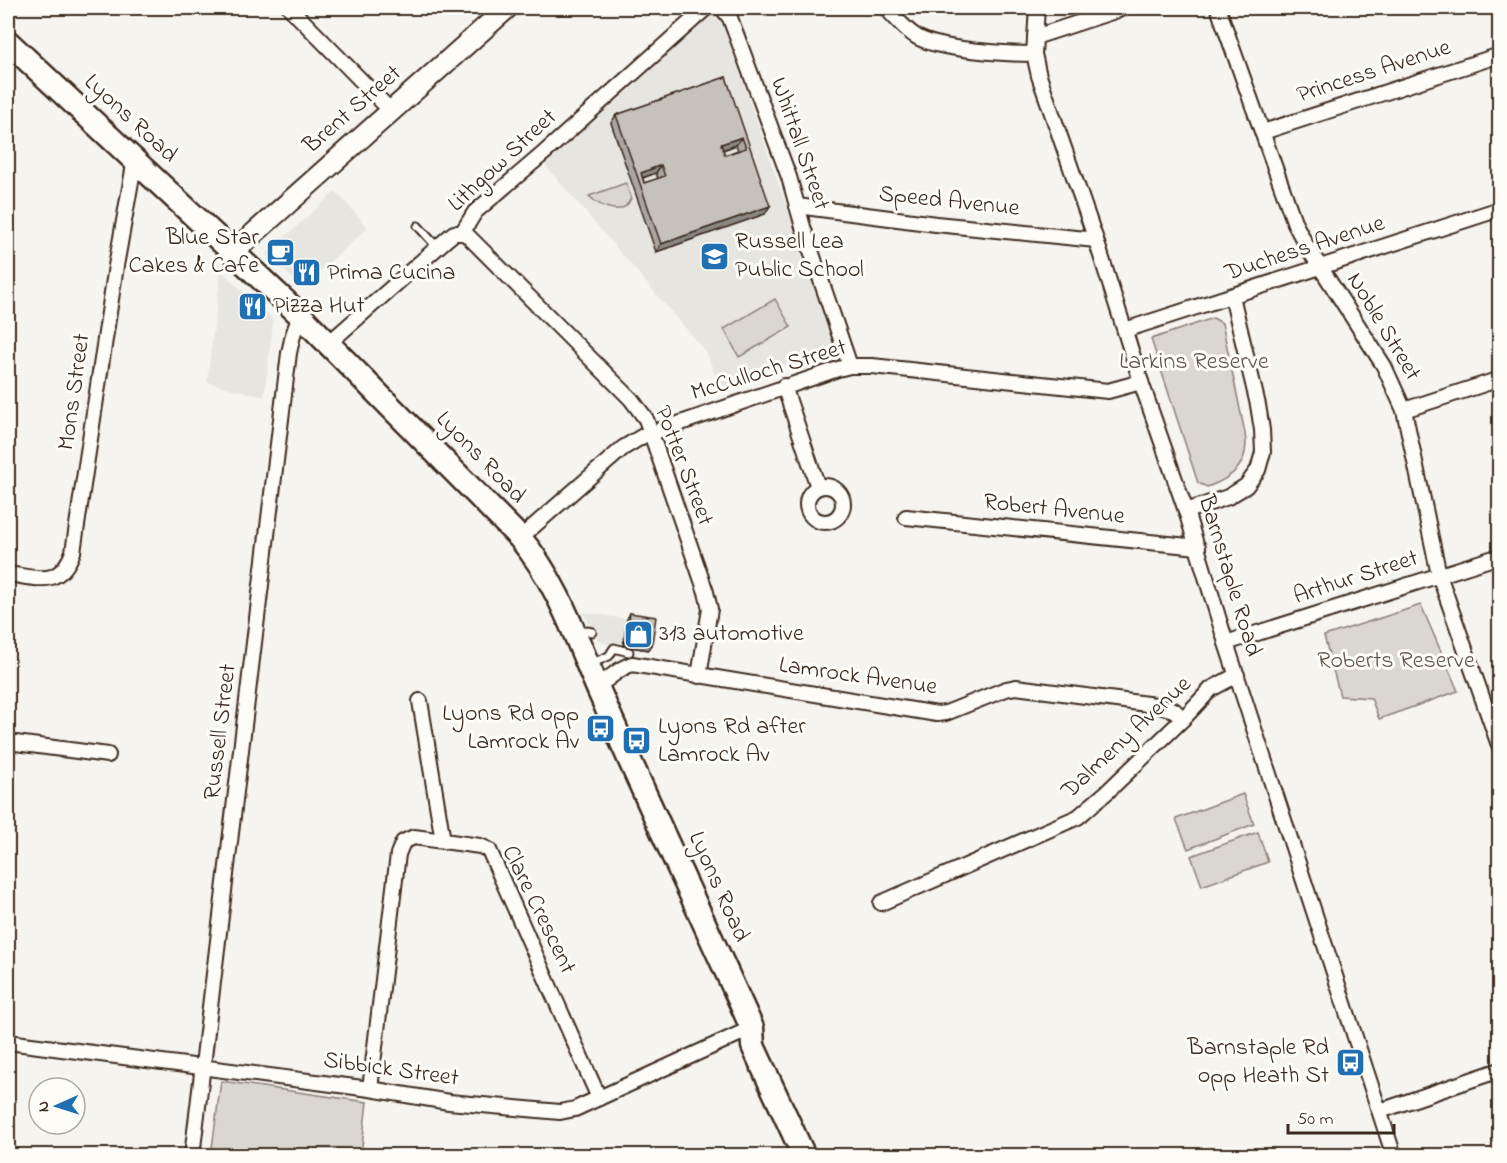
<svg xmlns="http://www.w3.org/2000/svg" width="1507" height="1163" font-family="'Indie Flower',sans-serif">
<style>
.built{fill:#e7e5df}
.green{fill:#dad6d0;stroke:#8a8077;stroke-width:1.5}
.lines{fill:none;stroke-linecap:round;stroke-linejoin:round}
.lane-casing{stroke:#3b2a1e;stroke-width:11}
.street-casing{stroke:#3b2a1e;stroke-width:18}
.secondary-casing{stroke:#3b2a1e;stroke-width:24}
.primary-casing{stroke:#3b2a1e;stroke-width:27}
.lane{stroke:#fdfcf7;stroke-width:7}
.street{stroke:#fdfcf7;stroke-width:14}
.secondary{stroke:#fdfcf7;stroke-width:20}
.primary{stroke:#fdfcf7;stroke-width:22}
.wall{fill:#aba6a1;stroke:#3b2a1e;stroke-width:1.5;fill-rule:evenodd}
.shaded-wall{fill:#8b8783;stroke:#3b2a1e;stroke-width:1.5}
.building{fill:#c7c1bb;stroke:#3b2a1e;stroke-width:1.5;fill-rule:evenodd}
.labels{text-anchor:middle;dominant-baseline:central;stroke-width:6;stroke-linejoin:round;paint-order:stroke}
.street-label{font-size:24px;fill:#3b2a1e;stroke:#fdfcf7}
.poi-label{font-size:24px;fill:#3b2a1e;stroke:#fdfcf7;text-anchor:start}
.park-label{font-size:24px;fill:#63554a;stroke:#fdfcf7}
</style>
<rect width="100%" height="100%" fill="#f5f4ee"/>
<filter id="ink" filterUnits="userSpaceOnUse"><feTurbulence type="fractalNoise" baseFrequency=".0167" numOctaves="2"/><feDisplacementMap in="SourceGraphic" scale="12" xChannelSelector="R" yChannelSelector="G"/><feConvolveMatrix kernelMatrix="1 2 1 2 8 2 1 2 1" color-interpolation-filters="sRGB"/></filter>
<g filter="url(#ink)">
<!-- built -->
<g class="built">
<path d="M713 14 720 16 836 348 719 387 707 353 544 164Z"/>
<path d="M336 191 368 228 302 287 266 254Z"/>
<path d="M221 271 271 317 273 323 264 397 207 382Z"/>
<path d="M583 612 653 623 649 650 603 643 598 640Z"/>
</g>
<!-- green -->
<g class="green">
<path d="M626 183 631 198C624 218 600 207 589 196Z"/>
<path d="M775 299 791 327 739 357 724 329Z"/>
<path d="M1213 318 1222 323 1245 433C1250 464 1233 478 1207 487L1198 483 1151 339Z"/>
<path d="M1421 605 1458 691 1379 719 1371 698 1340 696 1324 636Z"/>
<path d="M1243 794 1254 824 1188 849 1176 819Z"/>
<path d="M1258 832 1268 862 1202 886 1191 856Z"/>
<path d="M221 1081 367 1102 361 1155H211Z"/>
</g>
<g class="lines">
<defs>
<g id="lane">
<path d="M418 226 437 247"/>
<path d="M577 629 592 632"/>
<path d="M590 664 609 656 614 648 629 652"/>
</g>
<g id="street">
<path d="M290 8 391 111"/>
<path d="M722 8 730 18 789 177 803 227 850 366"/>
<path d="M886 8C896 18 905 30 917 37 939 50 1008 54 1034 54"/>
<path d="M1037 8 1034 54 1039 76 1096 240 1141 382 1186 511 1226 643 1394 1156"/>
<path d="M1218 8 1295 224 1306 245 1384 366 1404 410 1439 575 1500 748"/>
<path d="M1035 37 1124 8"/>
<path d="M1263 132 1500 55"/>
<path d="M797 206 936 224 1096 240"/>
<path d="M462 233 466 234 631 399 646 419 706 592 710 609 699 676"/>
<path d="M462 233 475 212 544 153 706 8"/>
<path d="M1125 330 1500 209"/>
<path d="M329 343 448 238 454 233H462"/>
<path d="M784 386 818 487"/>
<path d="M1404 410 1500 379"/>
<circle cx="825" cy="504" r="18"/>
<path d="M1186 511 1228 497 1246 486 1258 470 1263 452 1262 430 1258 405 1232 296"/>
<path d="M906 517 1198 547"/>
<path d="M520 538 623 448 643 436 838 369 850 366H872L1108 391 1141 382"/>
<path d="M8 574C39 578 59 588 73 552L116 266 135 159"/>
<path d="M1226 643 1500 556"/>
<path d="M597 686C609 680 618 668 632 664L937 714 946 713 1006 689 1016 687 1155 705 1174 710 1183 719"/>
<path d="M420 701 443 841"/>
<path d="M8 742 108 755"/>
<path d="M881 903 1078 817 1107 792 1183 719 1211 689 1237 675"/>
<path d="M8 1042 370 1089 449 1102 560 1112 575 1109 752 1028"/>
<path d="M370 1089 398 854 403 842 414 837 480 846 489 850 599 1098"/>
<path d="M1380 1111 1500 1070"/>
<path d="M192 1156 289 353 293 335 300 315"/>
</g>
<path id="secondary" d="M233 252 507 8"/>
<path id="primary" d="M8 42 300 315 520 538C560 585 578 645 603 700 651 810 703 919 752 1028L753 1046 804 1156"/>
</defs>
<!-- lane casing -->
<use href="#lane" class="lane-casing"/>
<!-- street casing -->
<use href="#street" class="street-casing"/>
<!-- secondary casing -->
<use href="#secondary" class="secondary-casing"/>
<!-- primary casing -->
<use href="#primary" class="primary-casing"/>
<!-- lane -->
<use href="#lane" class="lane"/>
<!-- street -->
<use href="#street" class="street"/>
<!-- secondary -->
<use href="#secondary" class="secondary"/>
<!-- primary -->
<use href="#primary" class="primary"/>
</g>
<!-- wall -->
<g class="wall">
<path d="M726 77 765 214 656 252 611 123 616 115ZM736 145 738 150 725 155 723 150ZM656 173 658 179 644 183 643 178Z"/>
<path d="M630 613 652 644 649 650 623 646 627 619Z"/>
</g>
<!-- shaded-wall -->
<g class="shaded-wall">
<path d="M742 137 736 145 716 152 721 144Z"/>
<path d="M661 165 656 173 639 179 641 173Z"/>
<path d="M770 206 765 214 656 252 661 244Z"/>
<path d="M626 640 652 644 649 650 623 646Z"/>
</g>
<!-- building -->
<g class="building">
<path d="M726 77 770 206 661 244 616 115ZM742 137 746 148 725 155 721 144ZM661 165 665 176 644 183 641 173Z"/>
<path d="M630 613 656 617 652 644 626 640Z"/>
</g>
</g>
<!-- icons -->
<defs>
<symbol id="cafe-square" viewBox="-11 -11 22 22"><rect x="-9" y="-9" width="18" height="18" rx="4" fill="#1f6fb2" stroke="#fdfcf7"/><path d="M-5.5-4.5H6V0H3Q3 3.5 0 3.5H-2.5Q-5.5 3.5-5.5 0ZM3-3.2v2h1.7v-2ZM-6 4.5H4V6H-6Z" fill="#fff"/></symbol>
<symbol id="school-square" viewBox="-11 -11 22 22"><rect x="-9" y="-9" width="18" height="18" rx="4" fill="#1f6fb2" stroke="#fdfcf7"/><path d="M0-5L7-2L0 1L-7-2ZM-4 1L0 2.5L4 1V4Q0 6-4 4Z" fill="#fff"/></symbol>
<symbol id="restaurant-square" viewBox="-11 -11 22 22"><rect x="-9" y="-9" width="18" height="18" rx="4" fill="#1f6fb2" stroke="#fdfcf7"/><path d="M-5-6h1v4h1v-4h1v4h1v-4h1v5L-1.5 .5V6h-2V.5L-5-1ZM5-6V6H3V1.5H1.5Q1.5-4 5-6Z" fill="#fff"/></symbol>
<symbol id="shop-square" viewBox="-11 -11 22 22"><rect x="-9" y="-9" width="18" height="18" rx="4" fill="#1f6fb2" stroke="#fdfcf7"/><path d="M-5-2.5h2.3a2.7 3.5 0 0 1 5.4 0H5L5.5 6h-11ZM-1.5-2.5h3a1.5 2.3 0 0 0-3 0Z" fill="#fff"/></symbol>
<symbol id="bus-square" viewBox="-11 -11 22 22"><rect x="-9" y="-9" width="18" height="18" rx="4" fill="#1f6fb2" stroke="#fdfcf7"/><path d="M-5-6H5V4H4V6H2V4H-2V6H-4V4H-5ZM-3.5-4V0h7V-4ZM-3.5 1.2v1.5H-2V1.2ZM2 1.2v1.5H3.5V1.2Z" fill="#fff"/></symbol>
</defs>
<g fill-rule="evenodd">
<use href="#cafe-square" x="264" y="236" width="33" height="33"/>
<use href="#school-square" x="698" y="240" width="33" height="33"/>
<use href="#restaurant-square" x="290" y="256" width="33" height="33"/>
<use href="#restaurant-square" x="236" y="290" width="33" height="33"/>
<use href="#shop-square" x="622" y="618" width="33" height="33"/>
<use href="#bus-square" x="584" y="712" width="33" height="33"/>
<use href="#bus-square" x="620" y="724" width="33" height="33"/>
<use href="#bus-square" x="1334" y="1046" width="33" height="33"/>
</g>
<g class="labels">
<!-- street labels -->
<g class="street-label">
<text transform="translate(1374 72) rotate(-18)">Princess Avenue</text>
<text transform="translate(353 110) rotate(-41)">Brent Street</text>
<text transform="translate(130 119) rotate(43)">Lyons Road</text>
<text transform="translate(799 144) rotate(71)">Whittall Street</text>
<text transform="translate(503 161) rotate(-43)">Lithgow Street</text>
<text transform="translate(949 202) rotate(6)">Speed Avenue</text>
<text transform="translate(1305 249) rotate(-18)">Duchess Avenue</text>
<text transform="translate(1383 327) rotate(59)">Noble Street</text>
<text transform="translate(769 371) rotate(-17)">McCulloch Street</text>
<text transform="translate(75 392) rotate(-82)">Mons Street</text>
<text transform="translate(480 458) rotate(46)">Lyons Road</text>
<text transform="translate(683 466) rotate(69)">Potter Street</text>
<text transform="translate(1054 510) rotate(6)">Robert Avenue</text>
<text transform="translate(1229 576) rotate(73)">Barnstaple Road</text>
<text transform="translate(1356 578) rotate(-18)">Arthur Street</text>
<text transform="translate(858 677) rotate(8)">Lamrock Avenue</text>
<text transform="translate(221 732) rotate(-83)">Russell Street</text>
<text transform="translate(1127 738) rotate(-43)">Dalmeny Avenue</text>
<text transform="translate(718 887) rotate(66)">Lyons Road</text>
<text transform="translate(538 910) rotate(64)">Clare Crescent</text>
<text transform="translate(391 1070) rotate(8)">Sibbick Street</text>
</g>
<!-- poi labels -->
<g class="poi-label">
<text x="259" y="238" text-anchor="end">Blue Star<tspan x="259" dy="28">Cakes &amp; Cafe</tspan></text>
<text x="735" y="242">Russell Lea<tspan x="735" dy="28">Public School</tspan></text>
<text x="327" y="273">Prima Cucina</text>
<text x="273" y="306">Pizza Hut</text>
<text x="659" y="634">313 automotive</text>
<text x="579" y="714" text-anchor="end">Lyons Rd opp<tspan x="579" dy="28">Lamrock Av</tspan></text>
<text x="658" y="727">Lyons Rd after<tspan x="658" dy="28">Lamrock Av</tspan></text>
<text x="1329" y="1048" text-anchor="end">Barnstaple Rd<tspan x="1329" dy="28">opp Heath St</tspan></text>
</g>
<!-- park labels -->
<g class="park-label">
<text x="1194" y="362">Larkins Reserve</text>
<text x="1396" y="661">Roberts Reserve</text>
</g>
</g>
<!-- margin -->
<rect width="1507" height="1163" fill="none" stroke="#fdfcf7" stroke-width="30"/>
<rect x="15" y="15" width="1477" height="1133" fill="none" stroke="#3b2a1e" stroke-width="2" filter="url(#ink)"/>
<!-- north arrow -->
<g transform="translate(57 1106) rotate(267)"><circle r="28" fill="#fdfcf7" stroke="#afa8a0" stroke-width="1.5"/>
<path d="M0-4.5L10 22L0 15L-10 22Z" fill="#1f6fb2"/>
<text y="-9" font-size="16" font-weight="bold" text-anchor="middle" fill="#3b2a1e">N</text>
</g>
<!-- scale -->
<path d="M1288 1124v9h106v-9" fill="none" stroke="#3b2a1e" stroke-width="3"/>
<text x="1297" y="1124" font-size="18" fill="#3b2a1e" stroke="#fdfcf7" stroke-width="4.5" paint-order="stroke">50 m</text>
</svg>
